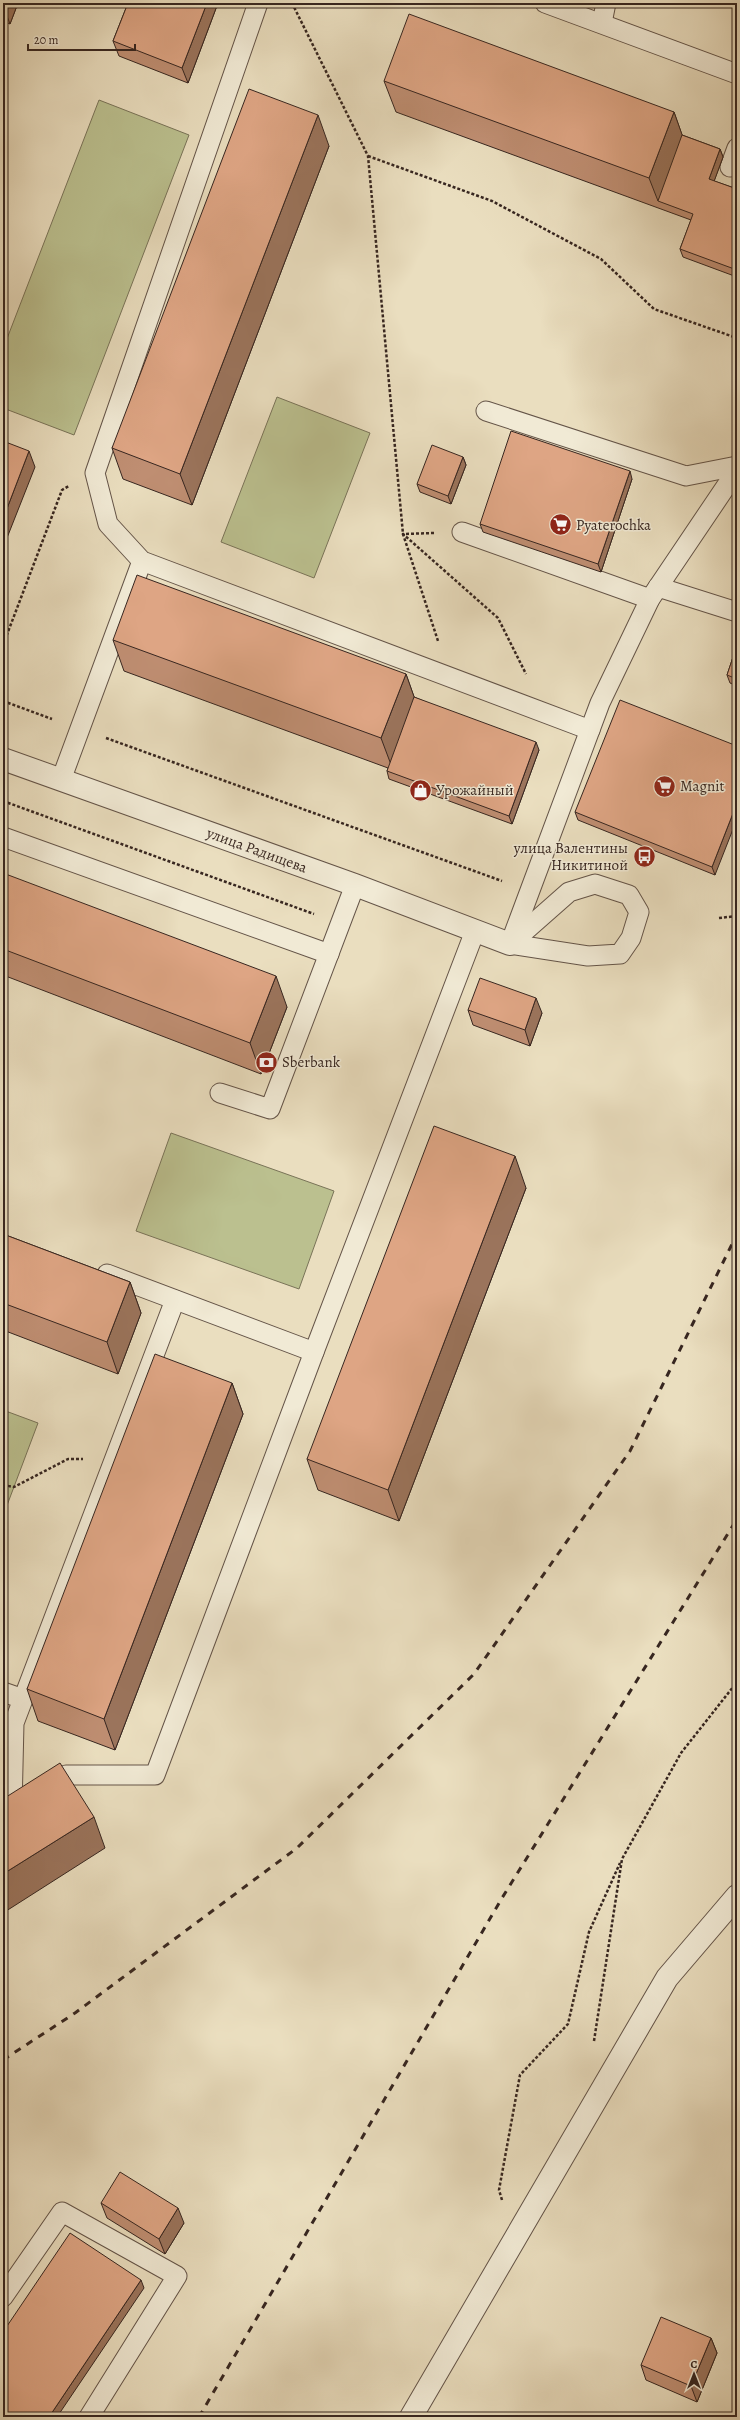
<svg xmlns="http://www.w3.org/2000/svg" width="740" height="2420" font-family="Alegreya,serif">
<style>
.green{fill:#bbc08f;stroke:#797358}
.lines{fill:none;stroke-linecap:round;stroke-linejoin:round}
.service-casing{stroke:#645448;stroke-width:21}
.minor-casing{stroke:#645448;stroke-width:24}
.path{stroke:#372620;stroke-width:2.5;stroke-dasharray:3 2;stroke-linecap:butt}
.service{stroke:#f1ead5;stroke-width:19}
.minor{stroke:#f1ead5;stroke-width:22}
.rail{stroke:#372620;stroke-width:3;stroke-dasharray:7 7;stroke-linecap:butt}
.wall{fill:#bf8e72;stroke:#372620}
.shaded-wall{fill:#9b745c;stroke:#372620}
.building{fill:#dea584;stroke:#372620}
.labels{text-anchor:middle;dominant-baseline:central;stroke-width:3;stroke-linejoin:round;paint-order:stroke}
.poi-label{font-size:15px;fill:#372620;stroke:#f1ead5;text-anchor:start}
.street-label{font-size:15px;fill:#372620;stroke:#f1ead5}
</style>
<rect width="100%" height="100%" fill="#eadebf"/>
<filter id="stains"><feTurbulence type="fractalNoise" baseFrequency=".005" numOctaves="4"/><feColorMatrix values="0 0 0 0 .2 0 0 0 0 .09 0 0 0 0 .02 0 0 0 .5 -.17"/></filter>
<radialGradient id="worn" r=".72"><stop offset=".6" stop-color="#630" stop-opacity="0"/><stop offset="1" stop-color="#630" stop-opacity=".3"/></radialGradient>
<!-- green -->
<g class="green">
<path d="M99 100 189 135 74 435 3 408V349Z"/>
<path d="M277 397 370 433 314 578 221 542Z"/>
<path d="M171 1133 334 1191 299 1289 136 1231Z"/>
<path d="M3 1410 38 1423 3 1516Z"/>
</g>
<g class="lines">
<defs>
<g id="service">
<path d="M258 3 95 473 108 524 142 561 590 730"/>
<path d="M545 3 737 74"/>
<path d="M602 23 606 3"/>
<path d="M730 167 737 148"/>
<path d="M486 411 686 476 737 466"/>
<path d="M462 532 650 599"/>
<path d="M658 587 737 612"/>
<path d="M61 780 142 561"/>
<path d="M3 837 329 954"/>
<path d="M595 884 629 895 639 912 631 938 620 954 588 956 510 944 569 892Z"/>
<path d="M510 944 600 703 650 599 737 470"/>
<path d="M220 1093 270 1109 355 885"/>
<path d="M107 1274 314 1352"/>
<path d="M3 1692 23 1699"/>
<path d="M12 1809 14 1723 175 1300"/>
<path d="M3 1814 66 1775H155L314 1352 475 931"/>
<path d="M3 2297 62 2212 177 2276 89 2417"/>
</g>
<g id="minor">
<path d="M3 759 355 885 510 944"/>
<path d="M411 2417 667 1978 737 1896"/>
</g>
</defs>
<!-- service casing -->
<use href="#service" class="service-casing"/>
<!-- minor casing -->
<use href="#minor" class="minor-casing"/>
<!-- path -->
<g class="path">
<path d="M292 3 368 156 403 534 438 641"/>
<path d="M368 156 492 201 601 259 654 309 737 338"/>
<path d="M434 533 403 534 498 618 526 674"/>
<path d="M3 645 62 490 69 486"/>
<path d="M3 701 52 719"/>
<path d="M106 738 502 881"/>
<path d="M3 801 314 914"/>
<path d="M719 918 737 916"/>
<path d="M3 1485 14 1487 68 1459H83"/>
<path d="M594 2041 622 1859 681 1753 737 1682"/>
<path d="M502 2200 499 2190 520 2075 568 2024 589 1932 620 1863"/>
</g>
<!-- service -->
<use href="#service" class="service"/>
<!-- minor -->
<use href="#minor" class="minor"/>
<!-- rail -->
<g class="rail">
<path d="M3 2060 75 2013 297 1848 474 1674 630 1451 737 1234"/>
<path d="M199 2417 502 1898 737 1519"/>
</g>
</g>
<!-- wall -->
<g class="wall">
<path d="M3 3H18L10 24 3 21Z"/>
<path d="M128 3H218L188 83 119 56 113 41Z"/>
<path d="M384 81 674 112 682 135 720 149 723 157 714 181 737 189V277L683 257 680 249 691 220 396 112Z"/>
<path d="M329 146 192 505 123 479 112 448Z"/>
<path d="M463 457 466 465 451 504 420 492 417 484Z"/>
<path d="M632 479 601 572 483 532 480 524Z"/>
<path d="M113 640 406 674 414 697 539 750 512 824 389 779 387 771 388 768 124 671Z"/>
<path d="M737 645V686L730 683 727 675Z"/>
<path d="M737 746 715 875 578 820 575 812Z"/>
<path d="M3 873 287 1007 261 1074 3 975Z"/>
<path d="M468 1010 542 1013 530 1046 473 1025Z"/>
<path d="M526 1188 399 1521 318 1490 307 1459Z"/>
<path d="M3 1234 130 1282 141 1313 118 1374 3 1330Z"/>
<path d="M232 1383 243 1414 115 1750 38 1721 27 1689Z"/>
<path d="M101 2203 184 2223 165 2254 107 2218Z"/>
<path d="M711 2338 717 2353 697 2402 646 2380 641 2365Z"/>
</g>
<!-- shaded-wall -->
<g class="shaded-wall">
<path d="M6 3H18L10 24 4 8Z"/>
<path d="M207 3H218L188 83 182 68Z"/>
<path d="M674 112 685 143 658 201 649 178Z"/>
<path d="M318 115 329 146 192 505 180 474Z"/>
<path d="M720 149 723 157 712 187 709 179Z"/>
<path d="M29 451 35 467 3 548V519Z"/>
<path d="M463 457 466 465 451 504 448 496Z"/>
<path d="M630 471 632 479 601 572 598 564Z"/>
<path d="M406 674 417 705 393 770 381 738Z"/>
<path d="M536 742 539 750 512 824 509 816Z"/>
<path d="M737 803V819L715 875 712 867Z"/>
<path d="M276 976 287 1007 261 1074 250 1043Z"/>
<path d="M536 998 542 1013 530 1046 525 1030Z"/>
<path d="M515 1156 526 1188 399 1521 388 1490Z"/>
<path d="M130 1282 141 1313 118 1374 107 1342Z"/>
<path d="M232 1383 243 1414 115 1750 104 1719Z"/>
<path d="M94 1817 105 1848 3 1913V1874Z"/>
<path d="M178 2208 184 2223 165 2254 159 2239Z"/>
<path d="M141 2280 144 2288 57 2417H49Z"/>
<path d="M711 2338 717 2353 697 2402 691 2386Z"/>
</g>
<!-- building -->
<g class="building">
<path d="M3 3H6L4 8H3Z"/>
<path d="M128 3H207L182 68 113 41Z"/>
<path d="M409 14 674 112 649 178 384 81Z"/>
<path d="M249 89 318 115 180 474 112 448Z"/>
<path d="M682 135 720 149 709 179 737 189V270L680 249 693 214 658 201Z"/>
<path d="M511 431 630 471 598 564 480 524Z"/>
<path d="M3 441 29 451 3 519Z"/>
<path d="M432 445 463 457 448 496 417 484Z"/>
<path d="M137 575 406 674 381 738 113 640Z"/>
<path d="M737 645V679L727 675Z"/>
<path d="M414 697 536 742 509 816 387 771Z"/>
<path d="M620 700 737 746V803L712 867 575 812Z"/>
<path d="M3 873 276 976 250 1043 3 949Z"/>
<path d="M480 978 536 998 525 1030 468 1010Z"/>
<path d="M434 1126 515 1156 388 1490 307 1459Z"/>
<path d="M3 1234 130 1282 107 1342 3 1303Z"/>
<path d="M155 1354 232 1383 104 1719 27 1689Z"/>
<path d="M60 1763 94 1817 3 1874V1799Z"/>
<path d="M120 2172 178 2208 159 2239 101 2203Z"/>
<path d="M70 2233 141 2280 49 2417H3V2332Z"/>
<path d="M661 2317 711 2338 691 2386 641 2365Z"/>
</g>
<!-- icons -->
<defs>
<symbol id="supermarket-disc" viewBox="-11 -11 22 22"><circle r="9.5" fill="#8f2418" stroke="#f1ead5"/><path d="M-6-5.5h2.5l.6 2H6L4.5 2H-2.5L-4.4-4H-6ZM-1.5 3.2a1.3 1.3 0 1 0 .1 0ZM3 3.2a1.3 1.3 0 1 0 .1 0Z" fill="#fff"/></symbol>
<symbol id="shop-disc" viewBox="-11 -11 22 22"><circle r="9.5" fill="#8f2418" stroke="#f1ead5"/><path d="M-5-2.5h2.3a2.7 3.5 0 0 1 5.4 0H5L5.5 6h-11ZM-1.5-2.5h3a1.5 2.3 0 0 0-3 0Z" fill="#fff"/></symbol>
<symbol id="bus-disc" viewBox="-11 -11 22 22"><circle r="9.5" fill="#8f2418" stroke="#f1ead5"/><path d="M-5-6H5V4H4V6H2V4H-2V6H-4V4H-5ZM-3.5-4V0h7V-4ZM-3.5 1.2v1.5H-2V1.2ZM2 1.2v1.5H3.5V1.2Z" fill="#fff"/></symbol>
<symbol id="bank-disc" viewBox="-11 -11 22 22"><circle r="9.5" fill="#8f2418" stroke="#f1ead5"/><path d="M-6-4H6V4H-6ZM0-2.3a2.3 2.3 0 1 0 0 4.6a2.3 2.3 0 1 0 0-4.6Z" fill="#fff"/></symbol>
</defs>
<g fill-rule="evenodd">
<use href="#supermarket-disc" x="548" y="512" width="25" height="25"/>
<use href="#supermarket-disc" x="652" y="774" width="25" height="25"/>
<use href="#shop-disc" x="408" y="778" width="25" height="25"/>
<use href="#bus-disc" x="632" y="844" width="25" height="25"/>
<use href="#bank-disc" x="254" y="1050" width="25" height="25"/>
</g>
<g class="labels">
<!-- poi labels -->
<g class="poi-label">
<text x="576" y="525">Pyaterochka</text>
<text x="680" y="786">Magnit</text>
<text x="436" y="790">Урожайный</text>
<text x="628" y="848" text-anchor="end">улица Валентины<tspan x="628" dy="17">Никитиной</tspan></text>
<text x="282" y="1062">Sberbank</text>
</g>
<!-- street labels -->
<g class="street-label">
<text transform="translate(257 850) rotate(20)">улица Радищева</text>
</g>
</g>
<!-- margin -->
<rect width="740" height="2420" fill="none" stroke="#eadebf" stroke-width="16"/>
<rect x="4" y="4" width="732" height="2412" fill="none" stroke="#372620" stroke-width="2"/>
<rect x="8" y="8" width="724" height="2404" fill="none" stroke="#372620"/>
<!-- north arrow -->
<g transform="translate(694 2374)" stroke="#f1ead5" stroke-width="3" paint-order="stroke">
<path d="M0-3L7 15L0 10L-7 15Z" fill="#372620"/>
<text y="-6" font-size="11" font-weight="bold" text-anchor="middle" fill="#372620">С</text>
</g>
<!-- scale -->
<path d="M28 44v6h107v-6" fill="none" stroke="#372620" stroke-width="2"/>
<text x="34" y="44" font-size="12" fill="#372620" stroke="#f1ead5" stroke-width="3" paint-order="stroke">20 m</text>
<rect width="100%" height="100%" filter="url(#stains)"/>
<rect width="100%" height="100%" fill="url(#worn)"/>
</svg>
